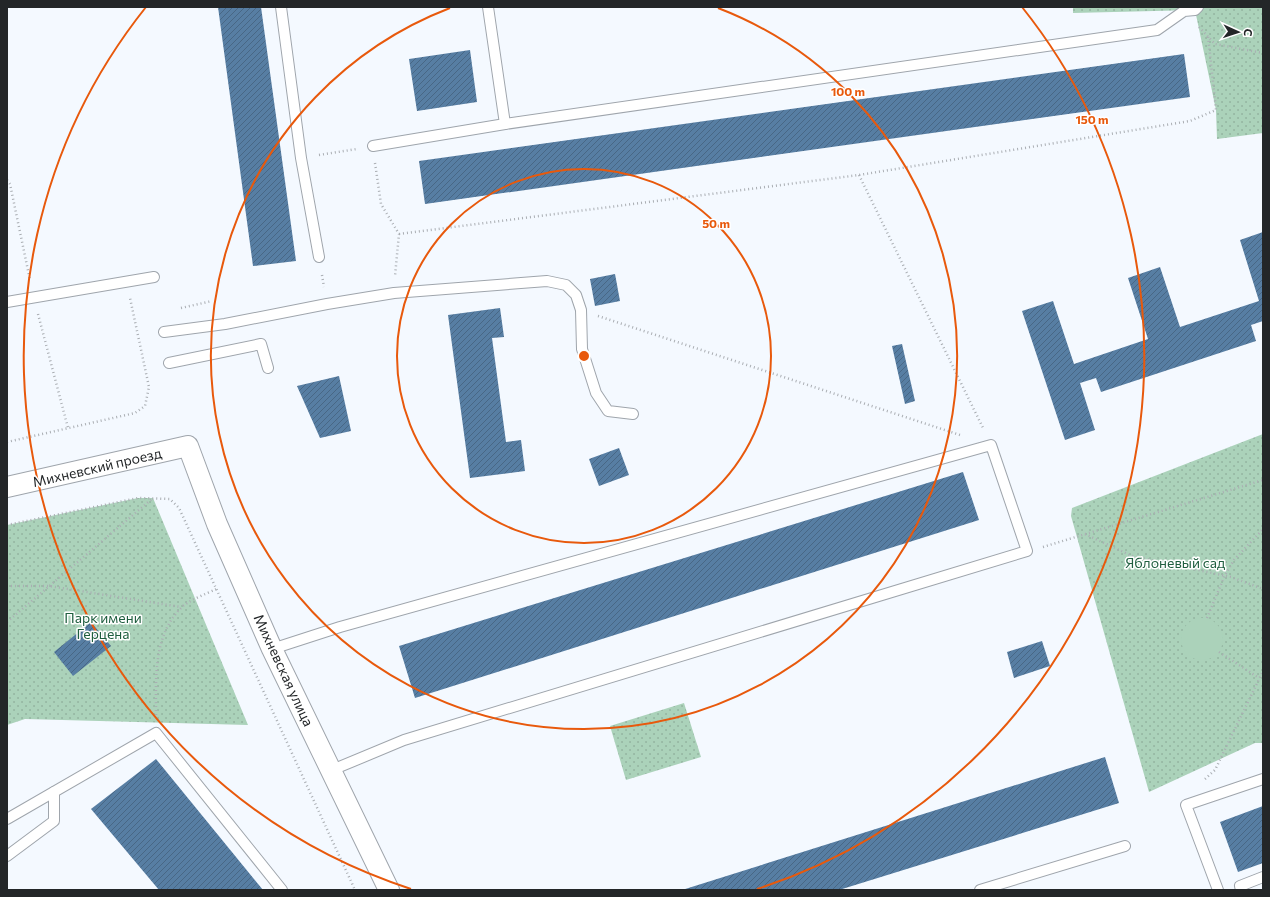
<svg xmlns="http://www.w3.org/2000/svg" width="1270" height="897" font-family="Commissioner,sans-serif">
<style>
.park{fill:url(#park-dots)}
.garden{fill:#abd2ba}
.building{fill:url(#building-hatch)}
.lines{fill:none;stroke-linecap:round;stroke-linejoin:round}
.lane-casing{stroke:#9fa5ac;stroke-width:12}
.street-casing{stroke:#9fa5ac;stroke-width:22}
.path{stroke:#aaaeb3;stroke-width:2.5;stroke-dasharray:1 3;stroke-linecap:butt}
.lane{stroke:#fff;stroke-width:10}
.street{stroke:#fff;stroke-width:20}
.ring{fill:none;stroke:#e8590c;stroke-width:2}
.labels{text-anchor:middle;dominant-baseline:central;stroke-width:3;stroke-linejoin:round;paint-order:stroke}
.street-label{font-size:14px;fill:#232628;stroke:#fff}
.park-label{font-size:14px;fill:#1f5e3f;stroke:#fff}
.centre{fill:#e8590c;stroke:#fff;stroke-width:2}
.ring-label{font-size:12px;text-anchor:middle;font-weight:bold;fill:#e8590c;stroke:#fff;stroke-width:3;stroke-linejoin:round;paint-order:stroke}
</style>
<defs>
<pattern id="park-dots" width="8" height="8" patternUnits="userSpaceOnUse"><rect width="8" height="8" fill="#abd2ba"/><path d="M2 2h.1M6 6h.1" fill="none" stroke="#93b4a0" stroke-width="1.8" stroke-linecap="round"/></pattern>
<pattern id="building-hatch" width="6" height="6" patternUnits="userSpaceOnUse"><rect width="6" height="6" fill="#577ea3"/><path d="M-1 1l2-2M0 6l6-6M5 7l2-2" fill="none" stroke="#486785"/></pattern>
</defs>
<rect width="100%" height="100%" fill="#f4f9ff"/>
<!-- park -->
<g class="park">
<path d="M1073 7H1263V133L1217 139 1216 110 1195 10 1073 13Z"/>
<path d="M1263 434V743H1255L1149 792 1071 516 1072 508Z"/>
<path d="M138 498H153L248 725 25 719 7 725V525Z"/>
<path d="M684 703 701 757 626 780 610 726Z"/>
</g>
<!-- garden -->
<circle class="garden" cx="1202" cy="639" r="21"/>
<!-- building -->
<g class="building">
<path d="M218 7H261L296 261 253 266Z"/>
<path d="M470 50 477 102 417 111 409 59Z"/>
<path d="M1184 54 1190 97 425 204 419 161Z"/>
<path d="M1263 232V321L1251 325 1256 341 1101 392 1096 378 1080 383 1095 430 1065 440 1022 311 1053 301 1074 364 1148 339 1128 278 1160 267 1180 327 1259 301 1240 240Z"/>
<path d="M615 274 620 301 595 306 590 279Z"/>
<path d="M500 308 504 337 492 338 506 442 521 440 525 471 470 478 448 315Z"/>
<path d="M902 344 915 401 905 404 892 346Z"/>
<path d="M339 376 351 431 320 438 297 386Z"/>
<path d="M619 448 629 475 599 486 589 459Z"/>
<path d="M963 472 979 520 415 698 399 646Z"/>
<path d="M91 622 111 646 73 676 54 652Z"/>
<path d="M1042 641 1050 666 1014 678 1007 652Z"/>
<path d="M1105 757 1119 803 839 890H682Z"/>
<path d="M156 759 263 890H159L91 809Z"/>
<path d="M1263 806V863L1238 872 1220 822Z"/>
</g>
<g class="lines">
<defs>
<g id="lane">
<path d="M281 7 301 158 319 257"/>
<path d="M488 7 505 124"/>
<path d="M373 146 505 124 1157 30 1184 11 1195 10 1198 7"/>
<path d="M7 302 154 277"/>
<path d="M164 332 225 324 327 304 394 293 547 281 566 285 576 295 581 310 582 349 596 393 608 411 633 414"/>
<path d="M169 363 261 344 268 368"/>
<path d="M272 649 340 627 991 445 1027 551 404 740 332 770"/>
<path d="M7 819 156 733 282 890"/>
<path d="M7 856 54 821V792"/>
<path d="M980 890 1125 846"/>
<path d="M1218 890 1186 805 1263 779"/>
<path d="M1241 890 1240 886 1263 877"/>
</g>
<path id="street" d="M7 487 188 446 217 524 272 649 389 890"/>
</defs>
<!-- lane casing -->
<use href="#lane" class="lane-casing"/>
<!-- street casing -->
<use href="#street" class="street-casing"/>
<!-- path -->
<g class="path">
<path d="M1199 27 1215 44 1263 53"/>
<path d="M319 155 357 149"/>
<path d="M375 163 381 204 399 234 395 276"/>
<path d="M859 175 984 430"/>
<path d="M7 180 10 184 30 280"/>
<path d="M399 234 859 175 1190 121 1216 110 1208 36"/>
<path d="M322 275 324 287"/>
<path d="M181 308 212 301"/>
<path d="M38 314 68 428"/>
<path d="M598 316 960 435"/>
<path d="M7 442 135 413 145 406 149 387 130 298"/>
<path d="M7 525 138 498 170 499 179 508 355 890"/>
<path d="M1085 534 1132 556 1231 577 1263 589"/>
<path d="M1043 547 1263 480"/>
<path d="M7 586H49L181 607"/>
<path d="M1207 618 1225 575 1234 560 1263 529"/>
<path d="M7 622 153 498"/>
<path d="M1219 652 1259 678"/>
<path d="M156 715C156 678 153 636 181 608 187 601 206 594 216 589"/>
<path d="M1205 779 1215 770 1263 671"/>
</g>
<!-- lane -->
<use href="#lane" class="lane"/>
<!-- street -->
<use href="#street" class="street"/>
</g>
<!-- distance rings -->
<g class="ring">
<circle cx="584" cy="356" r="187"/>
<path d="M718 8A373 373 0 1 1 450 8"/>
<path d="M411 889A560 560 0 0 1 146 7M1022 7A560 560 0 0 1 757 889"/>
</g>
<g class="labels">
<!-- street labels -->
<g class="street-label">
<text transform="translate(97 467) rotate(-13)">Михневский проезд</text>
<text transform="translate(284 670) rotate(65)">Михневская улица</text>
</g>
<!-- park labels -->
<g class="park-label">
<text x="1175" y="562">Яблоневый сад</text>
<text x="103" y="617">Парк имени<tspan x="103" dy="16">Герцена</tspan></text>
</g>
</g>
<circle cx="584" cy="356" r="6" class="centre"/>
<g class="ring-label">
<text x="848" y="96">100 m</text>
<text x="1092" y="124">150 m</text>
<text x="716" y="228">50 m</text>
</g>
<!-- border -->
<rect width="1270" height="897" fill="none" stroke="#232628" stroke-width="16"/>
<!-- north arrow -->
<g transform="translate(1238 32) rotate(93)" stroke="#ffffff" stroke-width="3" paint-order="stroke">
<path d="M0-3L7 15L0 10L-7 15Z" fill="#232628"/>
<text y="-6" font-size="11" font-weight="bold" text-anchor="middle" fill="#232628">С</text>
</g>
</svg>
